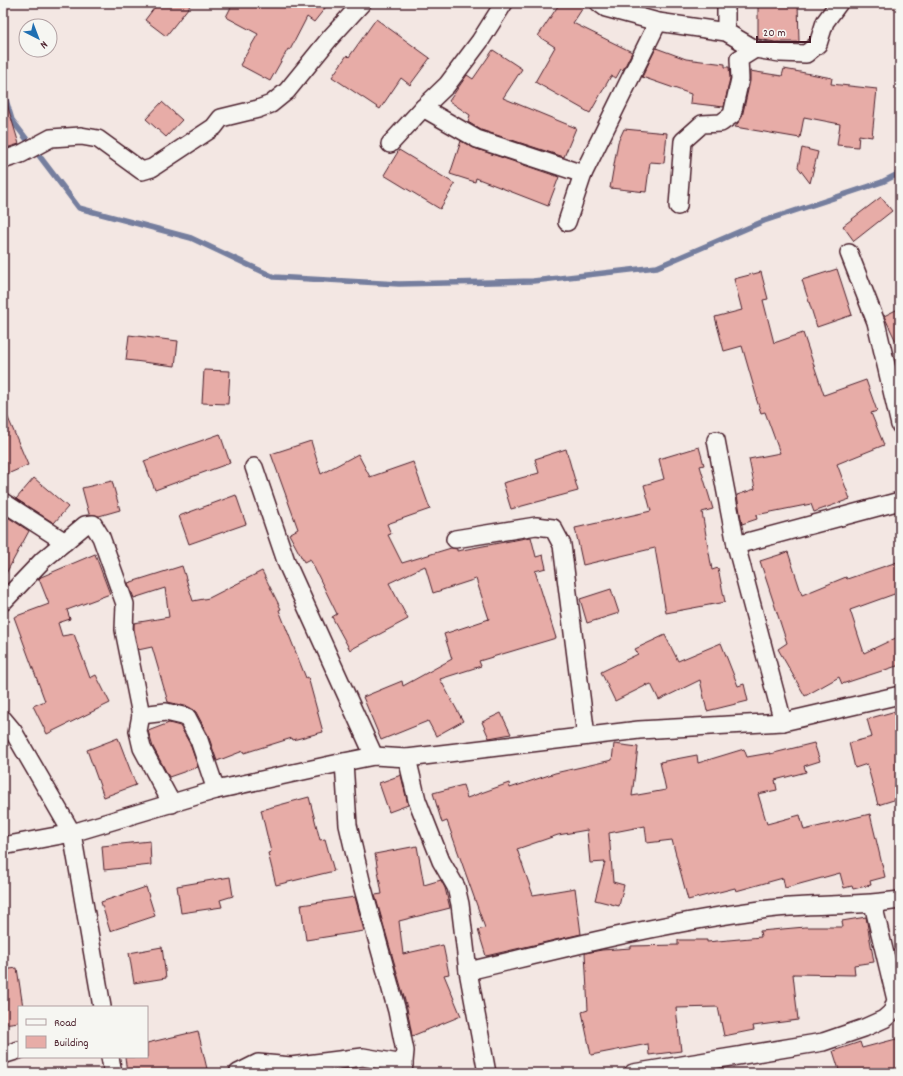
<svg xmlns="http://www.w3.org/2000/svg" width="903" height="1076" font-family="Dekko,sans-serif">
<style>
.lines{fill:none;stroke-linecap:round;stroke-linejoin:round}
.stream{stroke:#757e9e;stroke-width:5.5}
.building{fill:#e7aca7;stroke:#4a1f2b}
.minor-casing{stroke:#4a1f2b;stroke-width:20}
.minor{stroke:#f6f6f2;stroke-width:17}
</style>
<rect width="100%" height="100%" fill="#f3e7e3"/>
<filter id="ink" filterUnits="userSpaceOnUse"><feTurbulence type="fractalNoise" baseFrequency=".025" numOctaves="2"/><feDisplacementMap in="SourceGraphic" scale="8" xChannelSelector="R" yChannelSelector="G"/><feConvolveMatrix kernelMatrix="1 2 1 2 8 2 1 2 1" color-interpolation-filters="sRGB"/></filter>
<g filter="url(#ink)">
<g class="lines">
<!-- stream -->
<path class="stream" d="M3 90 12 120 79 208 191 238 274 277 399 284 533 281 657 267 764 221 882 182 900 173"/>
</g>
<!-- building -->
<g class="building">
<path d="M158 3H192L166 36 145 20Z"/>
<path d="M233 3H329L314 22 307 17 290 50 288 49 270 81 240 65 258 34 226 17Z"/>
<path d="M560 3H586L573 23 632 52 623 70 621 69 616 78 611 76 590 113 535 82 555 47 538 36Z"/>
<path d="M758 3H798L799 42H775L758 39Z"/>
<path d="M376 19 430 58 410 85 401 78 380 109 332 77 347 55 349 57Z"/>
<path d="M656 48 686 59 725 64V67H729L730 78 724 107 690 103 691 94 642 77Z"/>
<path d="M493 50 522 69 503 98 576 128 564 157 481 130 468 122 470 115 449 101 467 75 473 79Z"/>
<path d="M784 69 832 78 831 84 877 89 872 137 859 135 858 147 837 145 840 124 804 117 800 138 735 127 742 117 750 81V71L782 76Z"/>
<path d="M162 102 182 120 166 137 146 119Z"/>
<path d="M3 104H7L19 144 3 149Z"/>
<path d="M624 129 667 133 664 163 650 162 646 192 610 188 618 142Z"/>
<path d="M461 141 474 148 559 177 548 206 476 178 475 182 450 174Z"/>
<path d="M802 148 818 152 810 183 798 167Z"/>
<path d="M399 150 455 184 440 209 384 175Z"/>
<path d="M881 197 892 211 854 241 843 226Z"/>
<path d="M837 269 852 315 817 327 802 280Z"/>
<path d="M761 272 768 299 763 300 774 343 803 333 824 395 866 380 877 411 871 413 884 445 837 464 850 499 814 512 811 504 756 515 757 519 742 524 737 495 755 489 749 459 780 453 765 412 761 413 756 398H757L742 346 724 351 715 317 742 310 734 279Z"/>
<path d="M900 308V350L884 316Z"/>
<path d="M129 335 178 341 175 366 126 360Z"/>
<path d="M204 370 230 371 228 404 202 403Z"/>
<path d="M3 406 28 465 3 476Z"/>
<path d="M220 434 230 463 155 490 144 461Z"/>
<path d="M311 441 321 474 358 454 370 477 413 462 430 509 387 524 391 534 388 535 402 563 451 548 457 549V551L531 537 536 557 543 555 546 568 535 571 556 638 479 661 481 666 440 679 463 721 436 736 428 721 381 740 363 697 402 681 403 686 452 659 444 634 489 619 476 579 433 593 425 566 389 583 408 619 350 650 332 617 337 614 310 559 304 562 289 534 298 529 271 454Z"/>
<path d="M699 447 704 465 700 466 713 509 702 512 712 570 718 568 725 602 666 613 655 548 583 565 575 528 651 511 644 485 664 479 659 459Z"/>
<path d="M566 449 578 491 511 509 503 483 539 473 535 459Z"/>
<path d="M34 478 68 507 54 523 16 499Z"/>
<path d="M112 481 120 510 99 516 89 514 82 488Z"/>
<path d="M236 495 246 524 189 544 179 516Z"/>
<path d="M3 514 29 531 3 579Z"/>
<path d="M788 552 802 595 846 577 847 579 900 561V592L850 610 864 653 900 636V665L842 684 839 677 805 696 778 649 787 643 760 561Z"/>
<path d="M95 554 110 594 67 610 70 619 58 623 62 636 74 634 90 678 96 675 110 703 47 734 33 706 45 701 14 617 49 604 39 579 41 577Z"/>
<path d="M182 566 193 601 209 598 262 571 281 609 279 610 306 678 308 677 323 732 293 740 292 738 244 753 243 751 217 761 208 735 196 712 189 707 168 702 152 647 138 650 134 629V623L169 617 165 588 134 598 128 583Z"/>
<path d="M611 589 619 613 587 623 580 599Z"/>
<path d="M665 635 678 661 721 643 738 686 744 684 748 701 707 711 700 680 659 700 651 684 646 686V684L645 686 615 701 601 672 638 654 635 649Z"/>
<path d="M896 711 900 727V798L878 805 867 764 855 768 849 743 872 737 867 719Z"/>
<path d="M501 713 511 734 489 738 482 722Z"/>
<path d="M169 723 180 726 190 744 198 767 169 777 153 747 148 731Z"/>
<path d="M118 738 136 785 104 797 87 750Z"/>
<path d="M814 743 820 761 804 766 806 772 775 780 777 790 758 794 767 824 800 815 804 830 870 814 885 877 870 881 871 885 853 889 852 886 844 888 840 873 785 888 783 878 736 891 735 888 688 900 672 840 647 843 645 826 609 833 613 882 624 885 619 906 595 900 605 862 590 863 587 830 558 835 517 849 533 895 575 888 581 934 486 956 478 930 485 928 447 821 442 823 433 793 463 785 467 798 509 783 510 788 555 773 612 760 614 744 638 747 632 796 666 790 660 762 697 755 698 763 744 749 747 757 770 753V754Z"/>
<path d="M401 775 408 805 389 812 379 783Z"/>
<path d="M309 797 320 840 325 839 334 871 276 885 268 853 271 852 261 810Z"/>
<path d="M150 841 151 865 104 870 102 846Z"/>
<path d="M417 846 424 885 441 880 445 888 450 908 399 921 403 954 443 945 449 974 444 975 461 1016 412 1036 407 1008 375 895 382 894 375 854Z"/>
<path d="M230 877 233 896 220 900 222 907 181 913 177 886Z"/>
<path d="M146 887 155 916 110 931 101 902Z"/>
<path d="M355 897 364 931 306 940 301 905Z"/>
<path d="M866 917 874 962 854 965 855 975 793 974 798 1020 753 1026 754 1030 724 1036 718 1007 676 1008 681 1051 649 1055 648 1044 591 1055 582 1012 588 1010 585 953 602 950 631 948V946L678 945V940H707V942L761 937 760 931 805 927H843L842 921Z"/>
<path d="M162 947 166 978 134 983 129 953Z"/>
<path d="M17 968 23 1007H19V1022L3 1024V970Z"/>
<path d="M198 1031 208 1073H127L125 1057H147V1043Z"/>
<path d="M900 1038V1073H840L833 1051 860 1042 862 1048Z"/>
</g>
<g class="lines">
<defs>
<g id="minor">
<path d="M599 3 606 8 658 22 726 32 755 49 780 53 806 54 818 44 825 22 839 3"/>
<path d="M726 32V3"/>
<path d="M423 108 477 139 583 174"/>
<path d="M390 144 423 108 447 85 480 41 504 3"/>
<path d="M3 160 21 154 51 138 81 136 98 139 142 171 152 168 214 127 221 118 258 109 271 104 287 91 330 38 362 3"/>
<path d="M678 206 683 141 702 124 721 123 732 115 740 79 739 59 755 49"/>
<path d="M567 222 583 174 658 22"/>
<path d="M849 253 876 322 900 425"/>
<path d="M716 440 736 545 783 722"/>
<path d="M254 467 287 564 374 756"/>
<path d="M3 502 65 542"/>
<path d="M455 539 536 526 553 528 562 545 586 736"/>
<path d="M736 545 900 501"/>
<path d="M3 602 43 560 85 525 93 524 101 537 125 604 124 630 141 715 138 731 142 748 172 804"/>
<path d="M141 715 166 712 187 717 199 740 216 790"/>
<path d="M3 719 13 731 72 833 102 1007"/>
<path d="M407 758 417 800 441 861 456 887 460 904 468 971 487 1073"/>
<path d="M344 762 348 825 362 885 397 1011 405 1051 403 1073"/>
<path d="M3 846 72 833 216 790 344 762 374 756 407 758 639 730 783 722 900 695"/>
<path d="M468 971C565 948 662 923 761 910 807 903 854 907 900 900"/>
<path d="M3 1055 19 1050"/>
<path d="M110 1057 113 1073"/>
<path d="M238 1073 258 1063 291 1066 363 1057 404 1064"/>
<path d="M633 1073 823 1042 864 1028 884 1019 892 1012 896 1000 873 904"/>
</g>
</defs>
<!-- minor casing -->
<use href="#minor" class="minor-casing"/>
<!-- minor -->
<use href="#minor" class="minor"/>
</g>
</g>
<!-- margin -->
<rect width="903" height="1076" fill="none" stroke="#f6f6f2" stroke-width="16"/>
<rect x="8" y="8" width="887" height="1060" fill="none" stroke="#4a1f2b" stroke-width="1.5" filter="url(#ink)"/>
<!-- legend -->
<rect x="18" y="1006" width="130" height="52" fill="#f6f6f2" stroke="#b1a0a2"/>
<rect x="26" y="1019" width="20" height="6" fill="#f6f6f2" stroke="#b1a0a2"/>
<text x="54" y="1026" font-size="12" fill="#4a1f2b">Road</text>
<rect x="26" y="1036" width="20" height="12" fill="#e7aca7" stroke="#b1a0a2"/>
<text x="54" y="1046" font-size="12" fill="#4a1f2b">Building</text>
<!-- north arrow -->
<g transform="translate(38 38) rotate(138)"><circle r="19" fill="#f6f6f2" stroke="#b1a0a2"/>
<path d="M0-3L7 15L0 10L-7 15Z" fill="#1f6fb2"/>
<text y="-6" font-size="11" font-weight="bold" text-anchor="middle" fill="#4a1f2b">N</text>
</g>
<!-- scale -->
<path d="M757 36v6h53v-6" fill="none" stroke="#4a1f2b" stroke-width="2"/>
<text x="763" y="36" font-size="12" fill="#4a1f2b" stroke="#f6f6f2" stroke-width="3" paint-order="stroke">20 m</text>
</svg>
